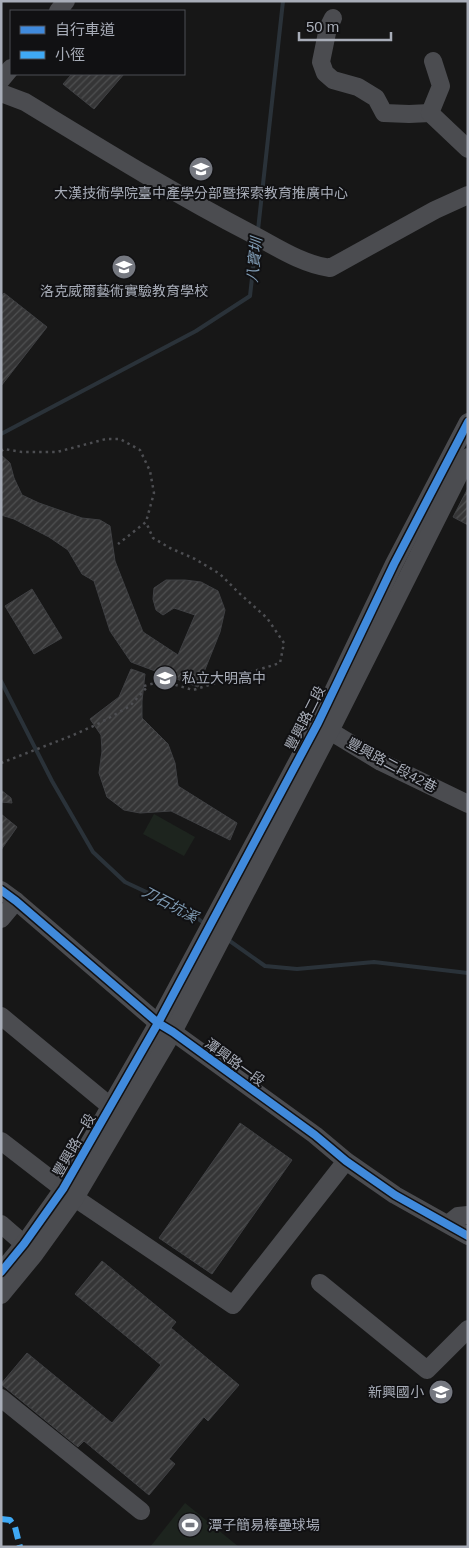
<svg xmlns="http://www.w3.org/2000/svg" width="469" height="1548" font-family="Arial,'Noto Sans TC',sans-serif">
<style>
.green{fill:#1d241e}
.lines{fill:none;stroke-linecap:round;stroke-linejoin:round}
.stream{stroke:#2a3239;stroke-width:4}
.building{fill:url(#building-hatch);stroke:#3f4043}
.path{stroke:#4d4e52;stroke-width:2.5;stroke-dasharray:2.5 4;stroke-linecap:butt}
.minor{stroke:#4b4c50;stroke-width:18}
.quiet{stroke:#3fa9f5;stroke-width:6;stroke-dasharray:12 6;stroke-linecap:butt}
.cycleway-casing{stroke:#111113;stroke-width:11}
.cycleway{stroke:#408adc;stroke-width:8}
.labels{text-anchor:middle;dominant-baseline:central;stroke-width:4;stroke-linejoin:round;paint-order:stroke}
.poi-label{font-size:14px;fill:#a8adb8;stroke:#111113}
.street-label{font-size:14px;fill:#a8adb8;stroke:#111113}
.water-label{font-size:15px;font-style:italic;fill:#7f9bb3;stroke:#111113}
</style>
<defs>
<pattern id="building-hatch" width="6" height="6" patternUnits="userSpaceOnUse" patternTransform="scale(1.25)"><rect width="6" height="6" fill="#353536"/><path d="M-1 1l2-2M0 6l6-6M5 7l2-2" fill="none" stroke="#4f5051"/></pattern>
</defs>
<rect width="100%" height="100%" fill="#171717"/>
<!-- green -->
<g class="green">
<path d="M154 814 195 837 184 856 143 834Z"/>
<path d="M185 1503 239 1547H150Z"/>
</g>
<g class="lines">
<!-- stream -->
<g class="stream">
<path d="M258 230 283 1"/>
<path d="M1 434 196 331 250 296 256 242"/>
<path d="M1 681 52 781 93 852 125 882 189 912 205 924"/>
<path d="M227 939 265 966 297 969 374 962 468 973"/>
</g>
</g>
<!-- building -->
<g class="building">
<path d="M72 74H124L94 109 63 84Z"/>
<path d="M4 293 47 327 1 386V297Z"/>
<path d="M1 455 10 463 14 478 22 495 39 503 82 518 100 520 110 526 115 561 143 632 178 655 195 615 174 608 163 615 156 610 153 599 154 588 166 580H185L201 582 218 591 225 610 220 632 198 687 131 662 110 631 94 581 82 574 68 550 49 537 14 519 1 515Z"/>
<path d="M468 488V525L453 517Z"/>
<path d="M32 589 62 638 34 654 5 606Z"/>
<path d="M131 669 145 674 142 701V718L168 744 175 763 178 786 237 823 230 840 171 811 140 813 124 810 107 797 99 773 102 751 101 735 90 719 119 697Z"/>
<path d="M1 790 11 798 12 803 1 802Z"/>
<path d="M1 814 17 827 1 850Z"/>
<path d="M240 1123 292 1160 212 1274 159 1238Z"/>
<path d="M102 1261 176 1322 171 1328 239 1385 208 1421 204 1417 169 1459 175 1464 149 1495 84 1441 78 1447 1 1384 27 1353 112 1423 161 1365 75 1294Z"/>
</g>
<g class="lines">
<!-- path -->
<g class="path">
<path d="M1 451 4 449 22 452H57L106 439H120L140 450 150 471 154 493 146 522 118 544"/>
<path d="M144 686 162 681 193 690 280 663 284 643 267 618 239 593 220 574 195 559 170 548 153 538 146 522"/>
<path d="M1 763 71 736 100 723 130 706 148 686"/>
</g>
<!-- minor -->
<g class="minor">
<path d="M58 11 66 1"/>
<path d="M333 18 328 28 321 62 325 73 333 80 358 87 376 98 384 113 409 114 430 113"/>
<path d="M433 61 441 86 430 113 468 149"/>
<path d="M1 80 11 68"/>
<path d="M1 93 25 102C99 147 173 193 250 233 275 246 301 264 330 268L435 210 468 195"/>
<path d="M320 725 381 762 468 804"/>
<path d="M1 890 16 901 158 1023 173 1032 315 1135 346 1161 395 1195 468 1236"/>
<path d="M1 919 16 901"/>
<path d="M1 1016 110 1106 120 1109"/>
<path d="M1 1141 75 1198 233 1305 346 1161"/>
<path d="M1 1224 24 1244 32 1253"/>
<path d="M448 1224 458 1216 468 1215"/>
<path d="M1 1272 24 1244 63 1189 158 1023 318 723 394 564 468 422"/>
<path d="M320 1283 427 1370 468 1329"/>
<path d="M1 1295 34 1255 75 1198 173 1032 330 731 468 457"/>
<path d="M1 1398 141 1511"/>
</g>
<!-- quiet -->
<path class="quiet" d="M1 1519 10 1520 15 1527 20 1547"/>
<defs>
<g id="cycleway">
<path d="M1 890 16 901 158 1023 173 1032 315 1135 346 1161 395 1195 468 1236"/>
<path d="M1 1272 24 1244 63 1189 158 1023 318 723 394 564 468 422"/>
</g>
</defs>
<!-- cycleway casing -->
<use href="#cycleway" class="cycleway-casing"/>
<!-- cycleway -->
<use href="#cycleway" class="cycleway"/>
</g>
<!-- icons -->
<defs>
<symbol id="university-disc" viewBox="-11 -11 22 22"><circle r="9.5" fill="#757880" stroke="#111113"/><path d="M0-5L7-2L0 1L-7-2ZM-4 1L0 2.5L4 1V4Q0 6-4 4Z" fill="#fff"/></symbol>
<symbol id="school-disc" viewBox="-11 -11 22 22"><circle r="9.5" fill="#757880" stroke="#111113"/><path d="M0-5L7-2L0 1L-7-2ZM-4 1L0 2.5L4 1V4Q0 6-4 4Z" fill="#fff"/></symbol>
<symbol id="stadium-disc" viewBox="-11 -11 22 22"><circle r="9.5" fill="#757880" stroke="#111113"/><path d="M0-5a6.5 5 0 1 0 0 10a6.5 5 0 1 0 0-10ZM-3.5-1.8h7v3.6h-7Z" fill="#fff"/></symbol>
</defs>
<g fill-rule="evenodd">
<use href="#university-disc" x="187" y="155" width="28" height="28"/>
<use href="#university-disc" x="110" y="253" width="28" height="28"/>
<use href="#school-disc" x="151" y="664" width="28" height="28"/>
<use href="#school-disc" x="427" y="1378" width="28" height="28"/>
<use href="#stadium-disc" x="176" y="1511" width="28" height="28"/>
</g>
<g class="labels">
<!-- poi labels -->
<g class="poi-label">
<text x="201" y="193">大漢技術學院臺中產學分部暨探索教育推廣中心</text>
<text x="124" y="291">洛克威爾藝術實驗教育學校</text>
<text x="182" y="678" text-anchor="start">私立大明高中</text>
<text x="424" y="1392" text-anchor="end">新興國小</text>
<text x="208" y="1525" text-anchor="start">潭子簡易棒壘球場</text>
</g>
<!-- street labels -->
<g class="street-label">
<text transform="translate(305 718) rotate(-63)">豐興路二段</text>
<text transform="translate(392 765) rotate(28)">豐興路二段42巷</text>
<text transform="translate(235 1062) rotate(36)">潭興路一段</text>
<text transform="translate(74 1145) rotate(-60)">豐興路一段</text>
</g>
<!-- water labels -->
<g class="water-label">
<text transform="translate(254 260) rotate(-84)">八寶圳</text>
<text transform="translate(170 904) rotate(28)">刀石坑溪</text>
</g>
</g>
<!-- border -->
<rect width="469" height="1548" fill="none" stroke="#a8adb8" stroke-width="5"/>
<!-- legend -->
<rect x="10" y="10" width="175" height="65" fill="#111113" stroke="#4d4f55"/>
<rect x="20" y="26" width="25" height="8" fill="#408adc" stroke="#4d4f55"/>
<text x="55" y="35" font-size="15" fill="#a8adb8">自行車道</text>
<rect x="20" y="51" width="25" height="8" fill="#3fa9f5" stroke="#4d4f55"/>
<text x="55" y="60" font-size="15" fill="#a8adb8">小徑</text>
<!-- scale -->
<path d="M299 32v8h92v-8" fill="none" stroke="#a8adb8" stroke-width="2.5"/>
<text x="306" y="32" font-size="15" fill="#a8adb8" stroke="#111113" stroke-width="4" paint-order="stroke">50 m</text>
</svg>
